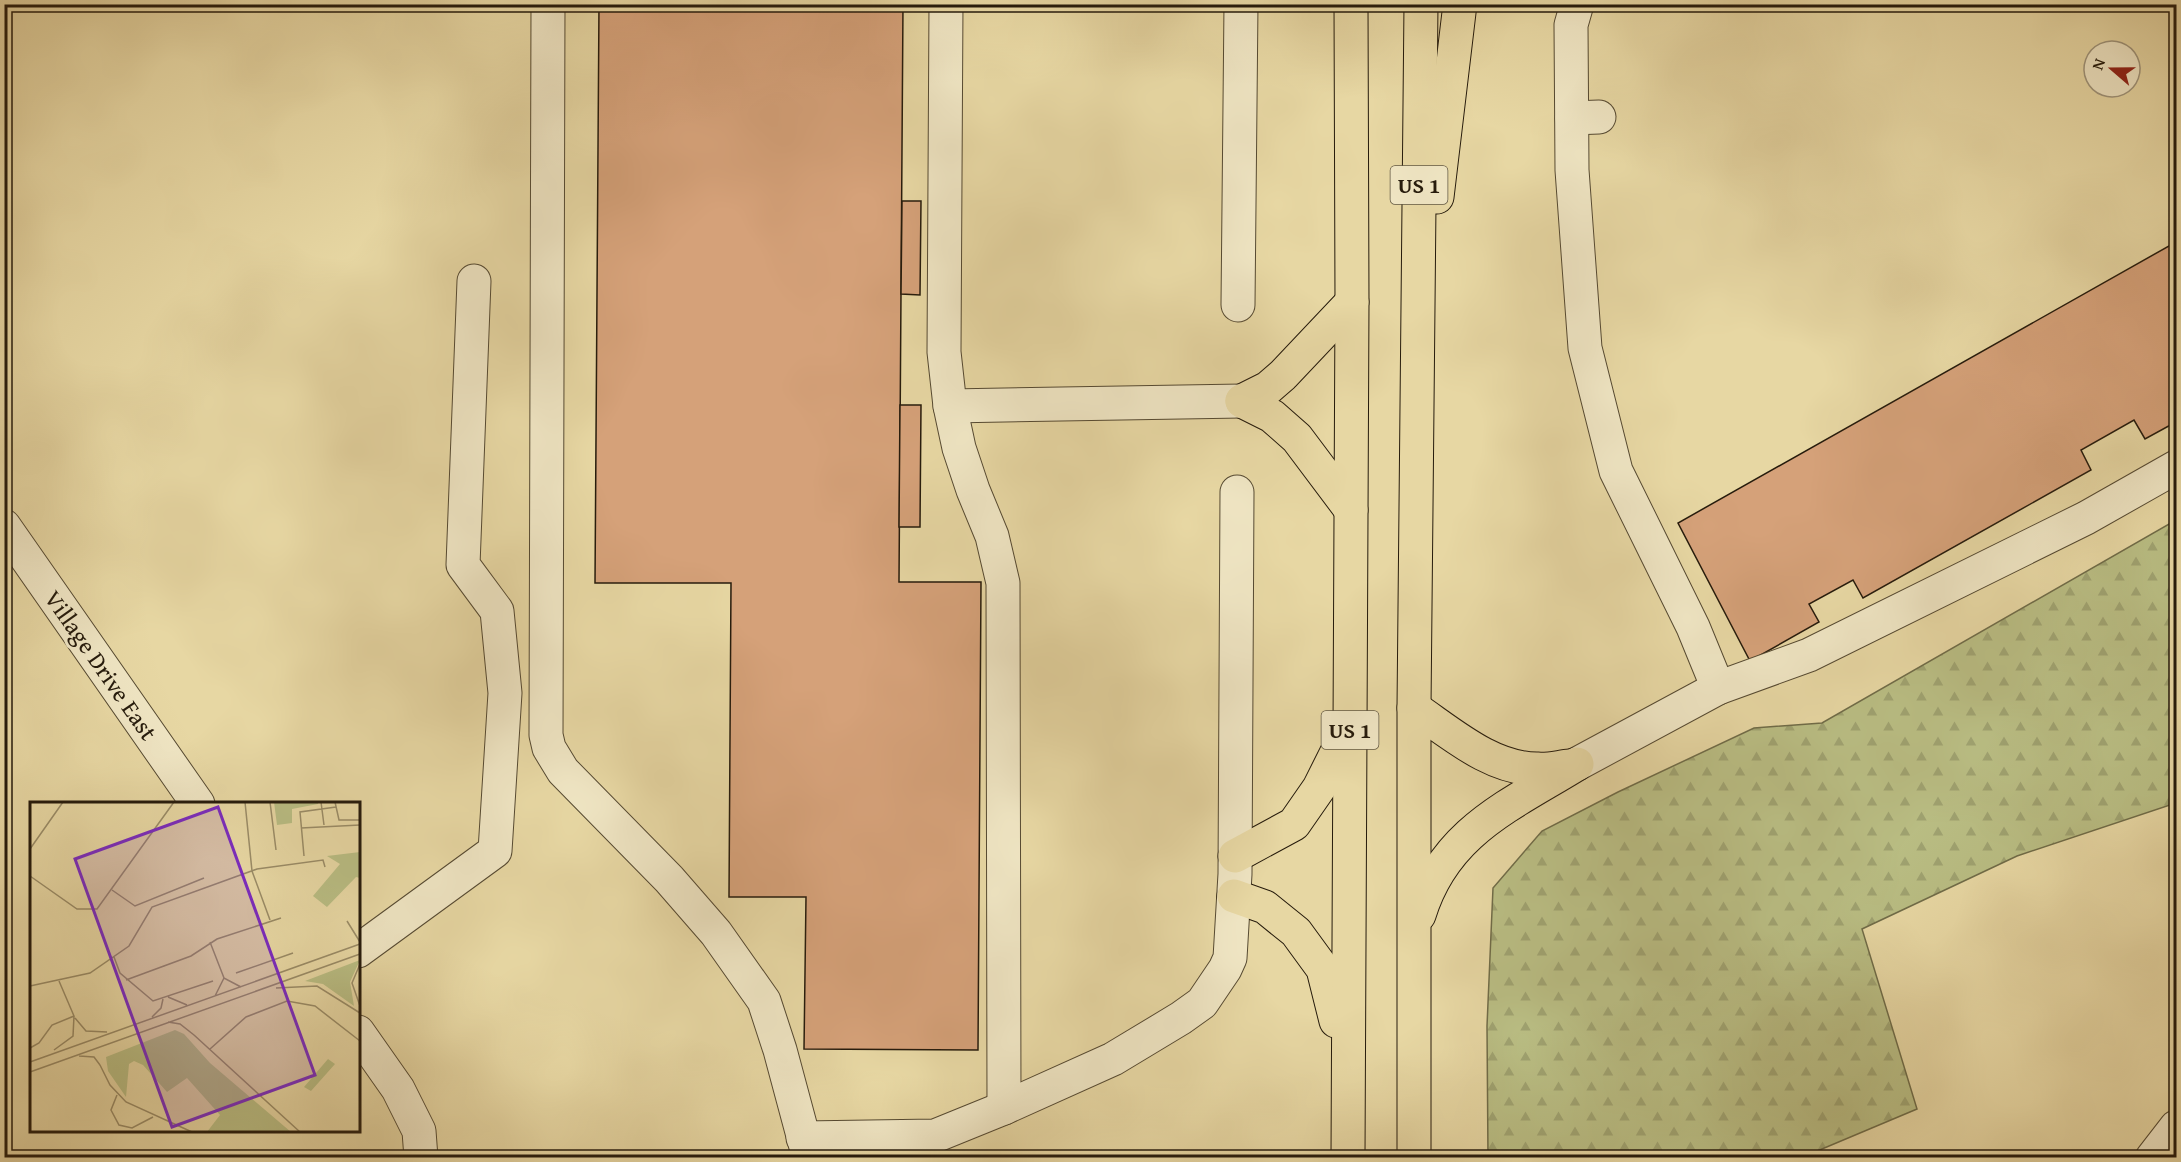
<svg xmlns="http://www.w3.org/2000/svg" width="2181" height="1162" font-family="'Gentium Book Plus',serif">
<style>
.forest{fill:url(#forest-firs);stroke:#706c48;stroke-width:1.5}
.building{fill:#d5a179;stroke:#261b0c;stroke-width:1.5}
.lines{fill:none;stroke-linecap:round;stroke-linejoin:round}
.minor-casing{stroke:#564a32;stroke-width:35}
.highway-casing{stroke:#261b0c;stroke-width:35}
.minor{stroke:#efe5c3;stroke-width:33}
.highway{stroke:#e7d7a3;stroke-width:33}
.labels{text-anchor:middle;dominant-baseline:central;stroke-width:6;stroke-linejoin:round;paint-order:stroke}
.shield{fill:#efe5c3;stroke:#625843;stroke-width:1.5}
.shield-label{font-size:22px;font-weight:bold;fill:#261b0c}
.street-label{font-size:24px;fill:#261b0c;stroke:#efe5c3}
.inset-road{fill:none;stroke:#9a8c67;stroke-width:1.5}
.view{fill:#7b2cbf;fill-opacity:0.15;stroke:#7b2cbf;stroke-width:3}
.inset-edge{fill:none;stroke:#261b0c;stroke-width:3}
</style>
<defs>
<pattern id="forest-firs" width="22" height="20" patternUnits="userSpaceOnUse" patternTransform="scale(1.5)"><rect width="22" height="20" fill="#b9bd83"/><path d="M5 1l3.5 6h-7zM16 11l3.5 6h-7z" fill="#9fa270"/></pattern>
</defs>
<rect width="100%" height="100%" fill="#e7d7a3"/>
<filter id="stains"><feTurbulence type="fractalNoise" baseFrequency=".00333" numOctaves="4"/><feColorMatrix values="0 0 0 0 .2 0 0 0 0 .09 0 0 0 0 .02 0 0 0 .5 -.17"/></filter>
<radialGradient id="worn" r=".72"><stop offset=".6" stop-color="#630" stop-opacity="0"/><stop offset="1" stop-color="#630" stop-opacity=".3"/></radialGradient>
<!-- forest -->
<path class="forest" d="M2176 520V803L2017 856 1862 929 1917 1109 1803 1157H1488L1487 1026 1493 888 1542 831 1618 792 1754 728 1822 723Z"/>
<!-- building -->
<g class="building">
<path d="M599 4H903L899 582H981L978 1050 804 1049 806 897H729L731 583H595Z"/>
<path d="M902 201H921L920 295 901 294Z"/>
<path d="M2176 242V422L2145 439 2134 420 2081 450 2091 470 1863 598 1853 580 1809 604 1819 622 1750 661 1678 523Z"/>
<path d="M900 405H921L920 527H899Z"/>
</g>
<g class="lines">
<defs>
<g id="minor">
<path d="M548 4 546 735 549 748 563 771 669 879 716 933 764 1001 780 1050 809 1158"/>
<path d="M946 4 944 352 950 406 959 448 973 490 992 536 1003 583 1004 1108"/>
<path d="M1577 4 1571 25 1572 170 1585 348 1616 471 1693 627 1718 688"/>
<path d="M1572 118 1599 117"/>
<path d="M1238 305 1241 4"/>
<path d="M950 406 1242 401"/>
<path d="M4 526 198 804"/>
<path d="M1577 764 1718 688 1809 655 2086 518 2176 467"/>
<path d="M358 951 495 851 505 693 497 611 463 565 474 281"/>
<path d="M358 1032 398 1089 419 1131 421 1158"/>
<path d="M803 1138 935 1136 1004 1108 1113 1059 1181 1018 1202 1003 1225 969 1230 958 1235 874 1237 492"/>
<path d="M2152 1158 2176 1127"/>
</g>
<g id="highway">
<path d="M1437 197 1460 4"/>
<path d="M1242 401 1272 416 1297 438 1351 510"/>
<path d="M1242 401 1268 388 1283 375 1352 302"/>
<path d="M1414 708C1451 733 1491 769 1537 769 1548 770 1559 767 1570 766"/>
<path d="M1235 856 1294 824 1319 788 1346 734"/>
<path d="M1234 896 1265 907 1296 932 1323 969 1336 1021"/>
<path d="M1419 915C1444 832 1509 806 1577 764"/>
<path d="M1348 1158 1352 302 1351 4"/>
<path d="M1414 1158V708L1421 4"/>
</g>
</defs>
<!-- minor casing -->
<use href="#minor" class="minor-casing"/>
<!-- highway casing -->
<use href="#highway" class="highway-casing"/>
<!-- minor -->
<use href="#minor" class="minor"/>
<!-- highway -->
<use href="#highway" class="highway"/>
</g>
<g class="labels">
<!-- shield labels -->
<g class="shield">
<rect x="1390.5" y="166" width="57" height="38" rx="4.5"/>
<rect x="1321.5" y="711" width="57" height="38" rx="4.5"/>
</g>
<g class="shield-label">
<text x="1419" y="185">US 1</text>
<text x="1350" y="730">US 1</text>
</g>
<!-- street labels -->
<g class="street-label">
<text transform="translate(101 665) rotate(55)">Village Drive East</text>
</g>
</g>
<!-- overview -->
<g transform="translate(30 802)">
<rect width="330" height="330" fill="#e7d7a3"/>
<path d="M244 0H288V2L262 7V21L247 23ZM330 158 320 180 324 204 293 182 275 179ZM298 257 305 262 281 289 274 285Z" fill="#b9bd83"/>
<path d="M145 228 154 232 180 261 261 330H177L190 313 157 276 137 290 113 263 104 259 99 262 96 295 78 269 76 255Z" fill="#b9bd83"/>
<path d="M330 50V76L326 75 297 105 283 94 310 62 297 54Z" fill="#b9bd83"/>
<path class="inset-road" d="M215 0 222 69 240 118M240 0 246 48M291 0 294 23M305 0 309 18H330M271 26 330 23M0 47 33 0M274 54 270 10 306 5M0 74 47 107H67L144 0M82 88 105 104 174 76M317 119 330 140M180 140 194 176M84 155 90 171 123 199 183 179M330 162 322 181 330 204M206 171 263 151M96 178 161 154 187 137 251 116M0 184 60 171 99 144 122 105 227 67 293 58 295 65M246 186 287 184 330 211M185 194 194 176 211 185M138 195 157 203M122 215 131 206 133 197M45 216 56 229 77 230M138 220 150 222 164 233M164 233 270 330M0 246 9 241 22 223 44 214 29 179M180 247 216 215 257 199 285 204 330 239M24 248 43 234 44 214M49 254 64 255 70 263M0 260 330 142M70 263 80 283 96 300 162 330M0 270 330 152M87 293 81 308 89 323 102 326 123 315"/>
<path class="view" d="M188 5 285 273 142 325 45 57Z"/>
<rect width="330" height="330" class="inset-edge"/>
</g>
<!-- margin -->
<rect width="2181" height="1162" fill="none" stroke="#e7d7a3" stroke-width="24"/>
<rect x="6" y="6" width="2169" height="1150" fill="none" stroke="#261b0c" stroke-width="3"/>
<rect x="12" y="12" width="2157" height="1138" fill="none" stroke="#261b0c" stroke-width="1.5"/>
<!-- north arrow -->
<g transform="translate(2112 69) rotate(290)"><circle r="28" fill="#efe5c3" stroke="#9f947a" stroke-width="1.5"/>
<path d="M0-4.5L10 22L0 15L-10 22Z" fill="#8f2418"/>
<text y="-9" font-size="16" font-weight="bold" text-anchor="middle" fill="#261b0c">N</text>
</g>
<rect width="100%" height="100%" filter="url(#stains)"/>
<rect width="100%" height="100%" fill="url(#worn)"/>
</svg>
